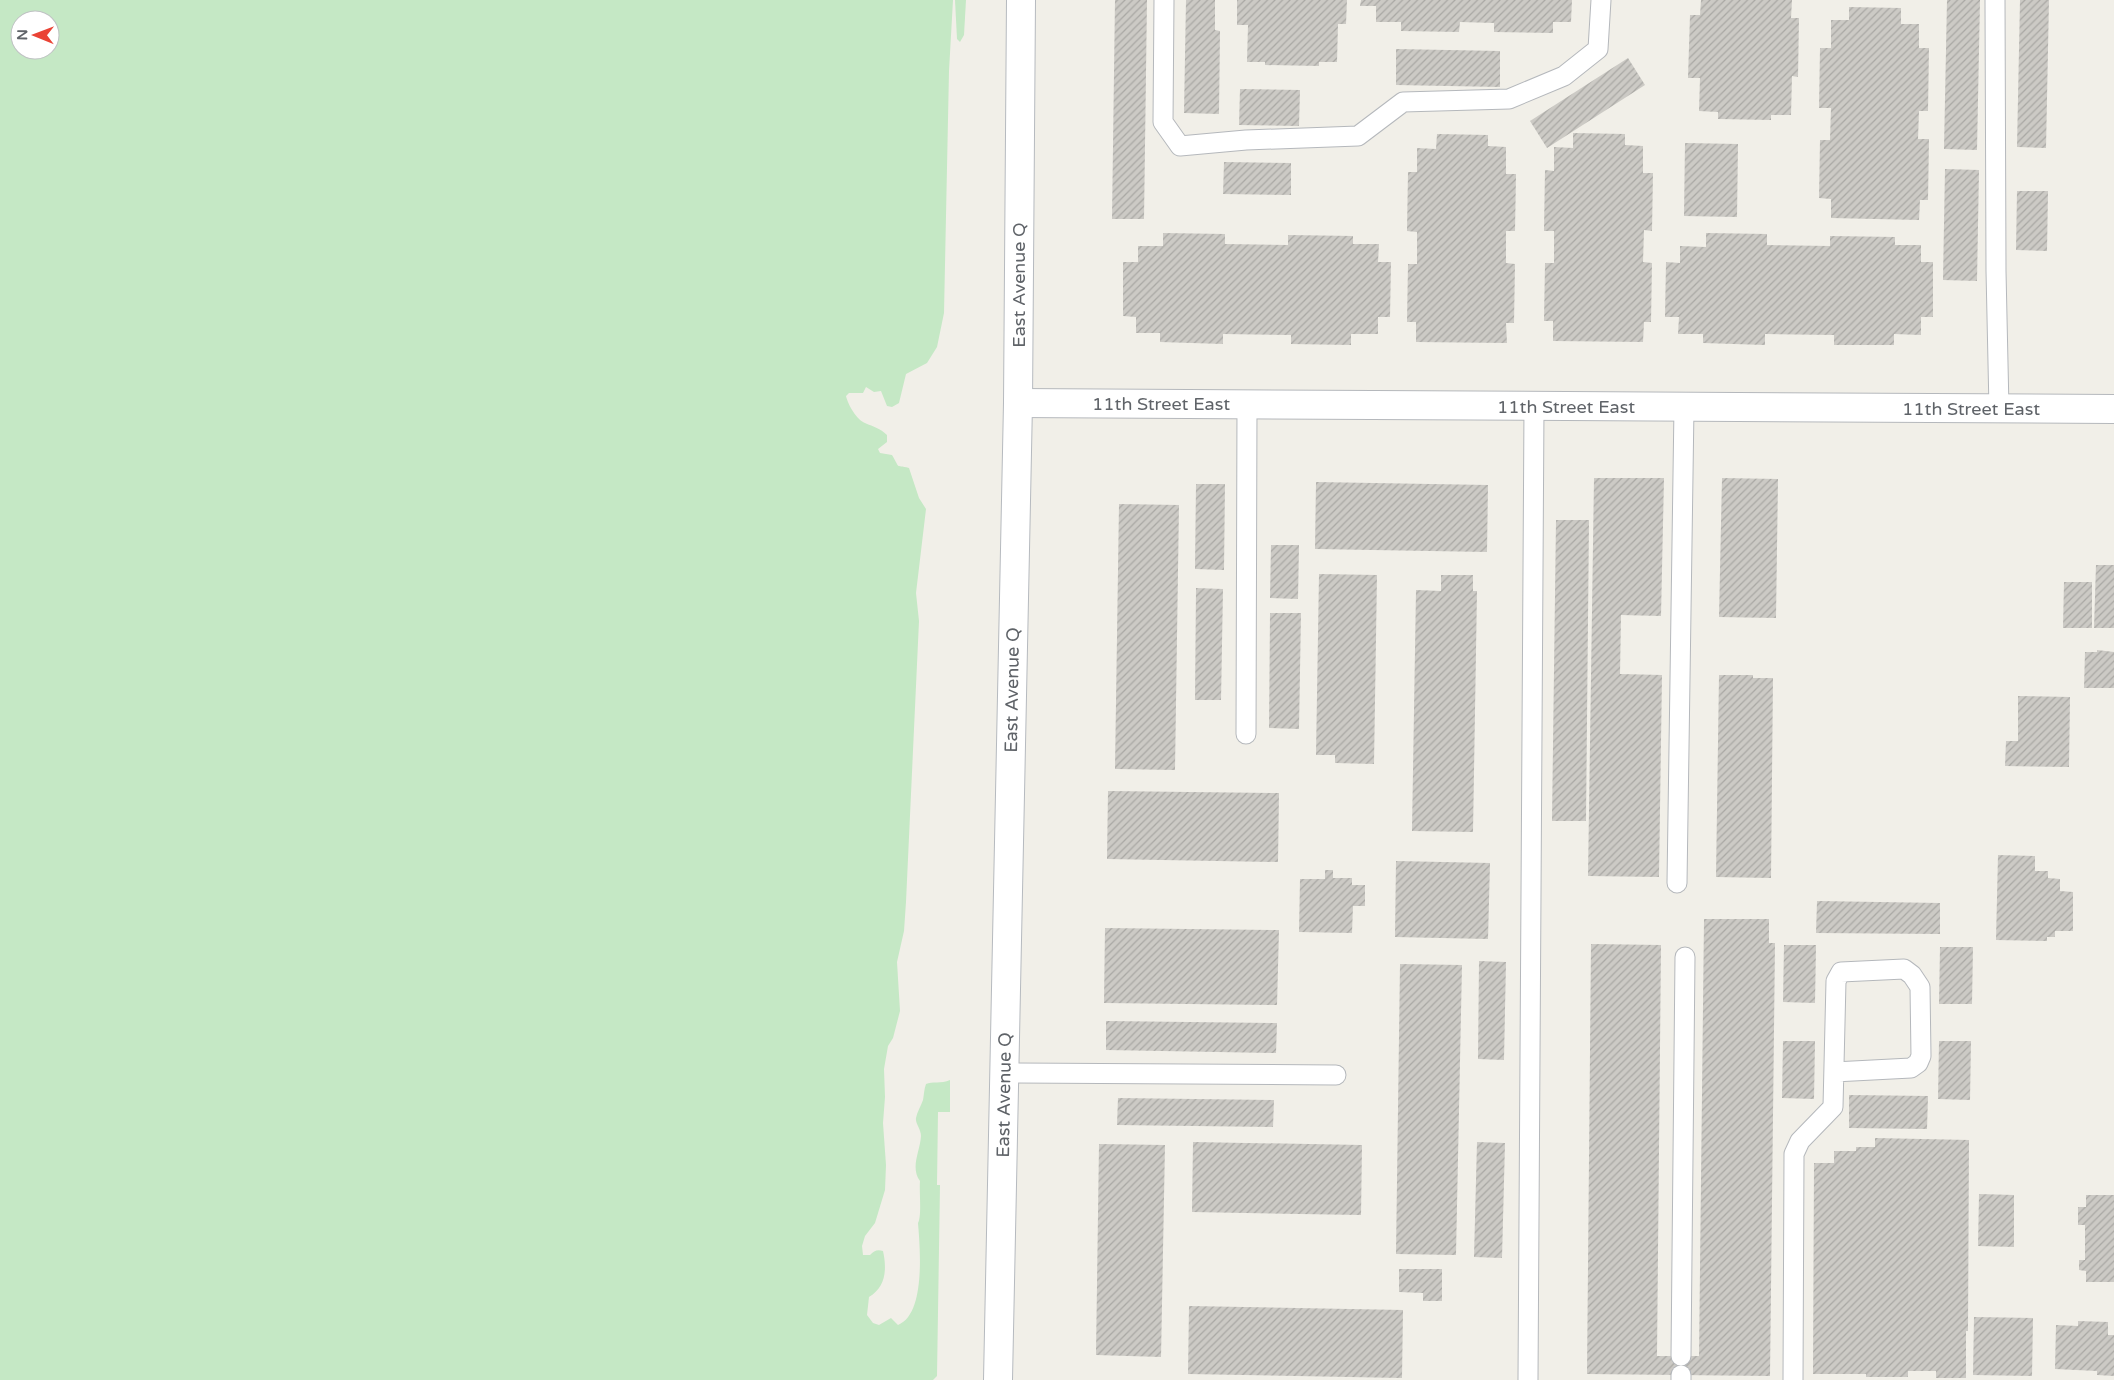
<svg xmlns="http://www.w3.org/2000/svg" width="2114" height="1380" font-family="'Varela Round',sans-serif">
<style>
.grass{fill:#c5e8c5;fill-rule:evenodd}
.building{fill:url(#building-hatch)}
.lines{fill:none;stroke-linecap:round;stroke-linejoin:round}
.lane-casing{stroke:#b5b8bc;stroke-width:21}
.street-casing{stroke:#b5b8bc;stroke-width:30}
.secondary-casing{stroke:#b6babf;stroke-width:30}
.lane{stroke:#fff;stroke-width:19}
.street{stroke:#fff;stroke-width:28}
.secondary{stroke:#fff;stroke-width:28}
.labels{text-anchor:middle;dominant-baseline:central;stroke-width:4.5;stroke-linejoin:round;paint-order:stroke}
.street-label{font-size:18px;fill:#5f6368;stroke:#fff}
</style>
<defs>
<pattern id="building-hatch" width="6" height="6" patternUnits="userSpaceOnUse" patternTransform="scale(1.25)"><rect width="6" height="6" fill="#cccac5"/><path d="M-1 1l2-2M0 6l6-6M5 7l2-2" fill="none" stroke="#a9a8a4"/></pattern>
</defs>
<rect width="100%" height="100%" fill="#f1efe8"/>
<!-- grass -->
<g class="grass">
<path d="M0 0H953L949 71 944 313 937 347 927 363 906 374 899 403 892 407 887 406 881 391 874 392 866 387 863 393H849L846 396C848 405 857 420 865 423 874 427 880 428 887 435V442L878 449 880 453 892 455C901 470 894 464 909 468L919 498 926 509 916 593 919 621 906 902 904 931 897 962 900 1011 893 1038 888 1046 884 1069 885 1097 883 1123 886 1165 885 1190 875 1223 865 1236 862 1246 863 1255H870C874 1251 877 1249 883 1251 887 1269 886 1287 869 1297L867 1315 873 1323 879 1325 891 1318 898 1325C926 1314 920 1247 918 1223 922 1216 919 1191 920 1181 910 1167 920 1152 921 1136 921 1129 915 1123 916 1118 917 1112 921 1106 923 1100 924 1095 924 1089 926 1084 932 1081 941 1084 950 1080V1112H938L937 1185H940L937 1376 933 1380H0ZM20 20H50V50H20Z"/>
<path d="M955 0H966L964 35 960 42 957 39Z"/>
</g>
<!-- building -->
<g class="building">
<path d="M1115 0H1147L1144 219H1112Z"/>
<path d="M1186 0H1215V30L1220 31 1219 114 1184 113Z"/>
<path d="M1237 0H1347L1346 24H1338L1337 62H1319V66L1265 65V62H1247L1248 25H1237Z"/>
<path d="M1361 0H1572L1571 22H1553V33L1494 32V23L1460 22 1459 32 1401 31V22H1376V6H1360Z"/>
<path d="M1701 0H1792L1791 18H1799L1798 77 1792 76 1791 115H1771V120L1718 119V112L1699 111 1700 78H1688L1690 15H1700Z"/>
<path d="M1947 0H1980L1977 150 1944 149Z"/>
<path d="M2020 0H2049L2046 148 2017 147Z"/>
<path d="M1849 7 1901 8V24H1919V48H1929L1928 111H1919L1918 139H1929L1928 200H1920L1919 220 1831 218V199L1819 198 1820 140H1830L1831 108H1819L1820 48H1831V20H1849Z"/>
<path d="M1396 49 1500 51V87L1396 85Z"/>
<path d="M1628 58 1645 85 1547 148 1530 121Z"/>
<path d="M1240 89 1300 90 1299 126 1239 125Z"/>
<path d="M1573 133 1625 134V145L1643 146V173H1653L1652 231 1644 230 1643 262 1652 263 1651 322H1644L1643 342 1553 341V321H1544L1545 263H1554V231H1544L1545 170 1554 171V147L1573 148Z"/>
<path d="M1437 134 1488 135V146L1506 147V174H1516L1515 231H1506V263L1515 264 1514 323H1506L1507 343 1416 342V322H1407L1408 264H1417V232L1407 231 1408 172H1417V148L1436 149Z"/>
<path d="M1685 143 1738 144 1737 217 1684 216Z"/>
<path d="M1224 162 1291 163V195L1223 194Z"/>
<path d="M1945 169 1979 170 1977 281 1943 280Z"/>
<path d="M2017 191H2048L2047 251 2016 250Z"/>
<path d="M1163 233 1225 234V244L1288 245V235L1353 236V244H1379L1378 262H1391L1390 317H1378V334H1351V345L1291 344V335L1223 334V344L1160 342V333H1136V317L1123 316V262H1138V246H1163Z"/>
<path d="M1706 233 1767 234V245L1830 246V236L1895 237V245H1921V262H1933V317H1921V335L1894 334V345H1834V335L1765 334V345L1703 343V334H1678L1679 317H1665L1666 262 1680 263V246L1706 247Z"/>
<path d="M1594 478H1664L1661 616 1621 615 1620 674 1662 675 1659 877 1588 876Z"/>
<path d="M1722 478 1778 479 1776 618 1719 617Z"/>
<path d="M1316 482 1488 485 1487 552 1315 549Z"/>
<path d="M1196 484H1225L1224 570 1195 569Z"/>
<path d="M1119 504 1179 505 1175 770 1115 769Z"/>
<path d="M1556 520H1589L1586 821H1552Z"/>
<path d="M1271 545H1299L1298 599 1270 598Z"/>
<path d="M2096 565H2114V628H2094Z"/>
<path d="M1319 574 1377 575 1374 764 1335 763V755H1316Z"/>
<path d="M1441 575H1473V591H1477L1473 832 1412 831 1416 590 1441 591Z"/>
<path d="M2064 582H2092V628H2063Z"/>
<path d="M1196 588 1223 589 1221 700H1195Z"/>
<path d="M1270 613H1301L1299 729 1269 728Z"/>
<path d="M2097 650 2114 652V688H2084L2085 652H2097Z"/>
<path d="M1719 675H1753V678H1773L1771 878 1716 877Z"/>
<path d="M2018 696 2070 697 2069 767 2005 766 2006 741H2018Z"/>
<path d="M1108 791 1279 793 1278 862 1107 859Z"/>
<path d="M1998 855 2035 856V871H2048V878L2060 879V891L2073 892V931H2055V937H2047V941L1996 940Z"/>
<path d="M1396 861 1490 863 1488 939 1395 937Z"/>
<path d="M1325 870H1333V878H1352V885H1365V906H1353L1352 933 1299 932 1300 879H1325Z"/>
<path d="M1817 901 1940 903V934L1816 933Z"/>
<path d="M1704 919H1769V943H1775L1770 1376 1587 1374 1591 944 1661 945 1657 1356H1699Z"/>
<path d="M1105 928 1279 930 1277 1005 1104 1003Z"/>
<path d="M1784 945H1816L1815 1003 1783 1002Z"/>
<path d="M1940 947H1973L1972 1004H1939Z"/>
<path d="M1479 961 1506 962 1504 1060 1478 1059Z"/>
<path d="M1400 964 1462 965 1456 1255 1396 1254Z"/>
<path d="M1106 1021 1277 1023 1276 1053 1106 1050Z"/>
<path d="M1783 1041H1815L1814 1099 1782 1098Z"/>
<path d="M1939 1041H1971L1970 1100 1938 1099Z"/>
<path d="M1849 1095 1928 1096 1927 1129 1849 1128Z"/>
<path d="M1118 1098 1274 1100 1273 1127 1117 1125Z"/>
<path d="M1875 1138 1969 1140 1968 1331H1966V1378H1936V1371H1908V1377H1866V1374H1813L1814 1163H1834V1151H1856V1147H1875Z"/>
<path d="M1193 1142 1362 1145 1361 1215 1192 1212Z"/>
<path d="M1477 1142 1505 1143 1502 1258 1474 1257Z"/>
<path d="M1099 1144 1165 1145 1161 1357 1096 1355Z"/>
<path d="M1979 1194 2014 1195V1247L1978 1246Z"/>
<path d="M2086 1195H2114V1282H2086V1271L2079 1270V1260H2085V1225H2078V1207H2086Z"/>
<path d="M1399 1269H1442V1301H1423V1293L1399 1292Z"/>
<path d="M1189 1306 1403 1310 1402 1378 1188 1374Z"/>
<path d="M1974 1317 2033 1318 2032 1376 1973 1375Z"/>
<path d="M2078 1321 2108 1322V1335H2114V1376L2097 1375V1371L2055 1369 2056 1325 2078 1326Z"/>
</g>
<g class="lines">
<defs>
<g id="lane">
<path d="M1164 0 1163 122 1180 146 1246 140 1358 136 1403 102 1509 99 1564 76 1598 49 1601 0"/>
<path d="M1995 0 1996 271 1999 409"/>
<path d="M1246 734 1247 405"/>
<path d="M1677 883 1684 407"/>
<path d="M1004 1073 1336 1075"/>
<path d="M1681 1356 1685 957"/>
<path d="M1528 1380 1534 407"/>
<path d="M1681 1380V1375"/>
<path d="M1793 1380 1794 1154 1800 1141 1833 1107 1836 981 1841 972 1904 969 1912 975 1920 987 1921 1056 1918 1063 1911 1068 1834 1072"/>
</g>
<path id="street" d="M1018 403 2114 409"/>
<path id="secondary" d="M998 1380 1018 403 1021 0"/>
</defs>
<!-- lane casing -->
<use href="#lane" class="lane-casing"/>
<!-- street casing -->
<use href="#street" class="street-casing"/>
<!-- secondary casing -->
<use href="#secondary" class="secondary-casing"/>
<!-- lane -->
<use href="#lane" class="lane"/>
<!-- street -->
<use href="#street" class="street"/>
<!-- secondary -->
<use href="#secondary" class="secondary"/>
</g>
<g class="labels">
<!-- street labels -->
<g class="street-label">
<text transform="translate(1019 285) rotate(-90)">East Avenue Q</text>
<text x="1161" y="404">11th Street East</text>
<text x="1566" y="407">11th Street East</text>
<text x="1971" y="409">11th Street East</text>
<text transform="translate(1012 690) rotate(-89)">East Avenue Q</text>
<text transform="translate(1004 1095) rotate(-89)">East Avenue Q</text>
</g>
</g>
<!-- north arrow -->
<g transform="translate(35 35) rotate(271)"><circle r="24" fill="#ffffff" stroke="#bfc1c3"/>
<path d="M0-4L9 19L0 12L-9 19Z" fill="#ea4335"/>
<text y="-8" font-size="14" font-weight="bold" text-anchor="middle" fill="#5f6368">N</text>
</g>
</svg>
